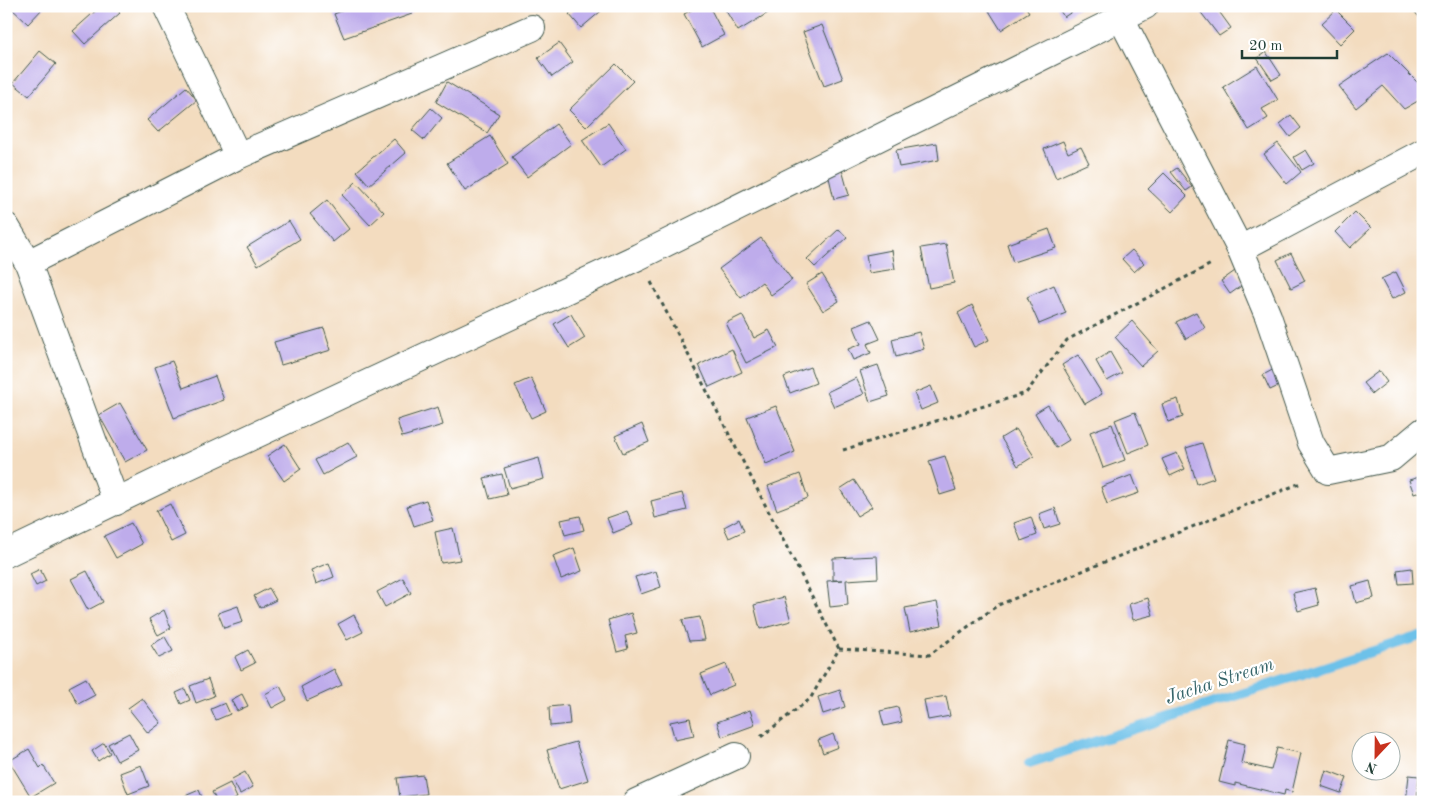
<svg xmlns="http://www.w3.org/2000/svg" width="1429" height="808" font-family="'Old Standard TT',serif">
<style>
.lines{fill:none;stroke-linecap:round;stroke-linejoin:round}
.stream{stroke:#6dc1e9;stroke-width:10}
.building{fill:#beaceb}
.street-casing{stroke:#3f5549;stroke-width:28}
.path{stroke:#3f5549;stroke-width:3;stroke-dasharray:4 4;stroke-linecap:butt}
.street{stroke:#fff;stroke-width:26}
.labels{text-anchor:middle;dominant-baseline:central;stroke-width:4.5;stroke-linejoin:round;paint-order:stroke}
.water-label{font-size:19px;font-style:italic;fill:#36656a;stroke:#fff}
</style>
<rect width="100%" height="100%" fill="#fff"/>
<filter id="ink" filterUnits="userSpaceOnUse"><feTurbulence type="fractalNoise" baseFrequency=".02" numOctaves="2"/><feDisplacementMap in="SourceGraphic" scale="10" xChannelSelector="R" yChannelSelector="G"/><feConvolveMatrix kernelMatrix="1 2 1 2 8 2 1 2 1" color-interpolation-filters="sRGB"/></filter>
<filter id="wash" filterUnits="userSpaceOnUse"><feTurbulence type="fractalNoise" baseFrequency=".0096" numOctaves="4" result="noise"/><feDisplacementMap in="SourceGraphic" scale="20" xChannelSelector="R" yChannelSelector="G"/><feGaussianBlur stdDeviation="1.12" result="paint"/><feColorMatrix in="noise" values="0 0 0 0 0 0 0 0 0 0 0 0 0 0 0 0 0 1.4 0 .05"/><feComposite in="paint" operator="in"/></filter>
<g filter="url(#wash)">
<rect width="100%" height="100%" fill="#f3dcbf"/>
<g class="lines">
<!-- stream -->
<path class="stream" d="M1029 763 1423 635"/>
</g>
<g id="blocks">
<!-- building -->
<g class="building">
<path d="M9 6H45L28 24Z"/>
<path d="M101 6H113L120 13 85 44 73 31Z"/>
<path d="M354 6H409L412 14 344 38 334 14Z"/>
<path d="M578 6H607L581 28 569 14Z"/>
<path d="M699 6H709L724 35 702 47 684 14Z"/>
<path d="M723 6H764L768 13 738 31Z"/>
<path d="M986 6H1025L1029 12 1001 30Z"/>
<path d="M1057 6H1081L1064 17Z"/>
<path d="M1204 6H1215L1231 28 1219 36 1199 10Z"/>
<path d="M1410 6H1423V22Z"/>
<path d="M1336 10 1355 29 1340 44 1321 24Z"/>
<path d="M822 25 843 79 824 86 803 32Z"/>
<path d="M559 43 573 62 552 77 538 58Z"/>
<path d="M40 51 56 64 29 96 13 83Z"/>
<path d="M1266 52 1281 75 1272 80 1257 58Z"/>
<path d="M1388 53 1423 88V98L1404 109 1383 86 1356 108 1339 86Z"/>
<path d="M616 64 633 81 586 127 569 110Z"/>
<path d="M1257 66 1278 100 1262 109 1268 118 1249 130 1223 87Z"/>
<path d="M447 82 499 114 487 133 436 102Z"/>
<path d="M186 87 197 100 158 132 147 120Z"/>
<path d="M431 108 442 118 424 140 412 130Z"/>
<path d="M1291 115 1301 128 1290 137 1280 124Z"/>
<path d="M608 123 626 149 601 167 582 140Z"/>
<path d="M556 124 571 144 527 177 512 157Z"/>
<path d="M490 136 508 164 465 191 447 163Z"/>
<path d="M394 139 406 153 369 185 357 171Z"/>
<path d="M1063 141 1068 153 1081 147 1089 163 1056 178 1044 149Z"/>
<path d="M937 143 939 160 899 167 896 150Z"/>
<path d="M1278 143 1301 172 1287 184 1264 154Z"/>
<path d="M1306 150 1314 163 1302 170 1294 157Z"/>
<path d="M841 166 849 195 834 199 827 169Z"/>
<path d="M1177 168 1192 187 1186 191 1171 172Z"/>
<path d="M1164 173 1187 196 1172 212 1148 189Z"/>
<path d="M356 182 384 212 370 225 342 195Z"/>
<path d="M327 200 349 229 333 242 310 214Z"/>
<path d="M1355 212 1371 228 1350 248 1335 232Z"/>
<path d="M289 221 300 239 258 265 247 247Z"/>
<path d="M839 229 847 238 815 267 807 259Z"/>
<path d="M1049 229 1056 248 1013 262 1007 244Z"/>
<path d="M761 238 792 280 771 295 762 282 741 298 719 269Z"/>
<path d="M946 244 954 283 929 288 921 248Z"/>
<path d="M892 250 895 269 869 273 866 255Z"/>
<path d="M1132 250 1144 263 1134 272 1122 259Z"/>
<path d="M1291 253 1305 281 1291 288 1277 260Z"/>
<path d="M1235 271 1244 284 1230 294 1221 281Z"/>
<path d="M1396 272 1406 292 1392 299 1381 279Z"/>
<path d="M822 274 839 301 823 311 806 284Z"/>
<path d="M1054 285 1066 313 1039 324 1027 297Z"/>
<path d="M972 305 989 340 974 347 958 313Z"/>
<path d="M1196 312 1205 328 1186 339 1176 322Z"/>
<path d="M571 314 585 338 569 348 554 324Z"/>
<path d="M742 315 754 338 769 330 778 347 746 363 726 323Z"/>
<path d="M871 320 880 339 867 344 871 353 853 360 848 349 861 344 854 327Z"/>
<path d="M1132 321 1158 351 1141 366 1115 337Z"/>
<path d="M324 328 331 350 281 365 274 342Z"/>
<path d="M919 332 924 349 896 357 892 339Z"/>
<path d="M732 349 742 372 709 387 699 365Z"/>
<path d="M1110 352 1122 373 1107 381 1096 361Z"/>
<path d="M1078 355 1102 394 1085 404 1062 365Z"/>
<path d="M172 361 183 388 215 376 224 400 174 418 155 367Z"/>
<path d="M878 365 889 396 870 402 860 371Z"/>
<path d="M1280 366 1287 382 1270 390 1263 375Z"/>
<path d="M810 367 816 383 790 393 784 377Z"/>
<path d="M1379 371 1387 382 1372 394 1363 383Z"/>
<path d="M531 378 546 411 531 418 515 385Z"/>
<path d="M856 378 864 394 834 407 827 392Z"/>
<path d="M931 386 938 403 921 410 914 393Z"/>
<path d="M1178 399 1183 417 1168 422 1162 404Z"/>
<path d="M120 403 147 450 125 462 99 415Z"/>
<path d="M1048 405 1069 440 1056 448 1035 413Z"/>
<path d="M776 406 795 452 766 464 747 417Z"/>
<path d="M438 407 443 425 402 437 397 420Z"/>
<path d="M1135 412 1148 445 1128 453 1115 420Z"/>
<path d="M642 424 649 442 623 453 615 436Z"/>
<path d="M1112 424 1125 460 1103 468 1090 432Z"/>
<path d="M1016 429 1034 456 1018 466 1001 438Z"/>
<path d="M348 442 357 457 323 475 315 460Z"/>
<path d="M1202 443 1214 478 1197 484 1186 448Z"/>
<path d="M285 444 301 469 284 481 267 456Z"/>
<path d="M1177 453 1185 469 1170 476 1162 459Z"/>
<path d="M945 456 956 490 940 495 929 461Z"/>
<path d="M539 458 544 479 510 488 504 468Z"/>
<path d="M502 474 507 495 490 499 484 478Z"/>
<path d="M800 474 808 498 777 510 768 486Z"/>
<path d="M1132 475 1139 493 1107 504 1101 487Z"/>
<path d="M1423 476V491L1414 494 1409 480Z"/>
<path d="M854 480 872 507 857 516 840 489Z"/>
<path d="M682 493 687 510 655 518 651 501Z"/>
<path d="M426 500 433 520 414 526 407 506Z"/>
<path d="M170 504 185 535 171 542 156 511Z"/>
<path d="M1055 508 1060 524 1044 529 1039 514Z"/>
<path d="M627 511 633 525 613 533 607 518Z"/>
<path d="M580 516 584 530 565 535 561 520Z"/>
<path d="M1031 517 1037 535 1021 541 1014 523Z"/>
<path d="M739 519 744 531 729 538 724 527Z"/>
<path d="M131 523 142 544 116 558 104 536Z"/>
<path d="M453 528 460 560 441 563 435 532Z"/>
<path d="M574 548 582 571 561 579 553 556Z"/>
<path d="M877 556 878 578 846 580 848 605 830 607 827 581 843 580H833V558Z"/>
<path d="M329 563 334 577 316 584 311 570Z"/>
<path d="M1412 568 1413 583 1399 584 1397 570Z"/>
<path d="M40 569 46 581 36 586 30 574Z"/>
<path d="M87 571 103 602 88 610 71 579Z"/>
<path d="M656 571 661 587 641 594 635 577Z"/>
<path d="M403 578 411 593 385 607 377 592Z"/>
<path d="M1370 581 1374 598 1356 603 1352 586Z"/>
<path d="M269 588 276 600 260 608 254 596Z"/>
<path d="M1315 588 1319 605 1298 611 1293 593Z"/>
<path d="M784 597 791 621 760 629 754 605Z"/>
<path d="M1148 598 1153 615 1133 620 1129 604Z"/>
<path d="M937 602 942 625 910 632 905 608Z"/>
<path d="M238 606 243 622 224 628 218 613Z"/>
<path d="M164 610 171 628 158 635 149 619Z"/>
<path d="M631 613 637 633 625 636 628 649 617 652 608 620Z"/>
<path d="M354 615 363 632 347 640 338 624Z"/>
<path d="M700 617 705 640 689 641 682 620Z"/>
<path d="M165 637 173 651 159 658 151 645Z"/>
<path d="M248 650 255 663 241 670 235 657Z"/>
<path d="M726 664 734 685 710 695 701 674Z"/>
<path d="M334 669 342 685 307 701 301 687Z"/>
<path d="M86 678 95 695 78 704 69 687Z"/>
<path d="M208 679 214 696 196 703 190 686Z"/>
<path d="M280 686 287 700 272 708 265 694Z"/>
<path d="M185 689 190 700 181 704 176 693Z"/>
<path d="M840 690 845 707 823 714 818 697Z"/>
<path d="M242 694 248 706 237 711 231 700Z"/>
<path d="M946 696 950 716 928 720 924 700Z"/>
<path d="M142 698 161 723 148 733 128 708Z"/>
<path d="M225 703 230 714 216 720 211 709Z"/>
<path d="M568 705 570 724 550 726 549 707Z"/>
<path d="M898 707 902 722 884 726 880 711Z"/>
<path d="M750 710 755 725 722 737 717 722Z"/>
<path d="M690 718 694 736 675 740 670 722Z"/>
<path d="M129 733 138 750 117 761 108 744Z"/>
<path d="M833 734 838 747 823 753 818 740Z"/>
<path d="M1229 740 1245 744 1241 763 1271 770 1277 748 1301 753 1292 792 1285 790 1284 795 1235 783V786L1219 782Z"/>
<path d="M576 742 588 780 559 789 547 750Z"/>
<path d="M104 743 110 753 98 761 92 751Z"/>
<path d="M29 749 40 768 43 765 54 783 31 797 9 761Z"/>
<path d="M141 765 149 786 128 794 120 773Z"/>
<path d="M1326 770 1347 778 1341 793 1321 786Z"/>
<path d="M245 772 253 787 240 794 232 779Z"/>
<path d="M423 775 426 794 400 797 397 778Z"/>
<path d="M1409 775 1419 776 1417 802H1406Z"/>
<path d="M230 783 237 798 229 802H217L212 792Z"/>
<path d="M199 790 204 802H187L185 796Z"/>
</g>
</g>
</g>
<g filter="url(#ink)">
<use href="#blocks" fill-opacity="0" stroke="#3f5549" stroke-width="1"/>
<g class="lines">
<defs>
<g id="street">
<path d="M166 6 238 156"/>
<path d="M1121 18 1240 249 1268 316 1311 443 1328 471 1391 458 1423 431"/>
<path d="M6 226 28 263 116 502"/>
<path d="M1240 249 1423 152"/>
<path d="M28 263 238 156 532 28"/>
<path d="M6 554 185 468 638 257 1145 6"/>
<path d="M636 802 736 756"/>
</g>
</defs>
<!-- street casing -->
<use href="#street" class="street-casing"/>
<!-- path -->
<g class="path">
<path d="M651 282 839 649 810 699 758 739"/>
<path d="M843 450 1026 393 1067 340 1213 263"/>
<path d="M839 649 929 655 998 605 1301 483"/>
</g>
<!-- street -->
<use href="#street" class="street"/>
</g>
</g>
<g class="labels">
<!-- water labels -->
<g class="water-label">
<text transform="translate(1220 682) rotate(-18)">Jacha Stream</text>
</g>
</g>
<!-- margin -->
<rect width="1429" height="808" fill="none" stroke="#fff" stroke-width="25"/>
<!-- north arrow -->
<g transform="translate(1376 756) rotate(202)"><circle r="24" fill="#ffffff" stroke="#a5b1ae"/>
<path d="M0-4L9 19L0 12L-9 19Z" fill="#c8321e"/>
<text y="-8" font-size="14" font-weight="bold" text-anchor="middle" fill="#1f3d34">N</text>
</g>
<!-- scale -->
<path d="M1242 50v8h95v-8" fill="none" stroke="#1f3d34" stroke-width="2.5"/>
<text x="1249" y="50" font-size="15" fill="#1f3d34" stroke="#ffffff" stroke-width="4" paint-order="stroke">20 m</text>
</svg>
